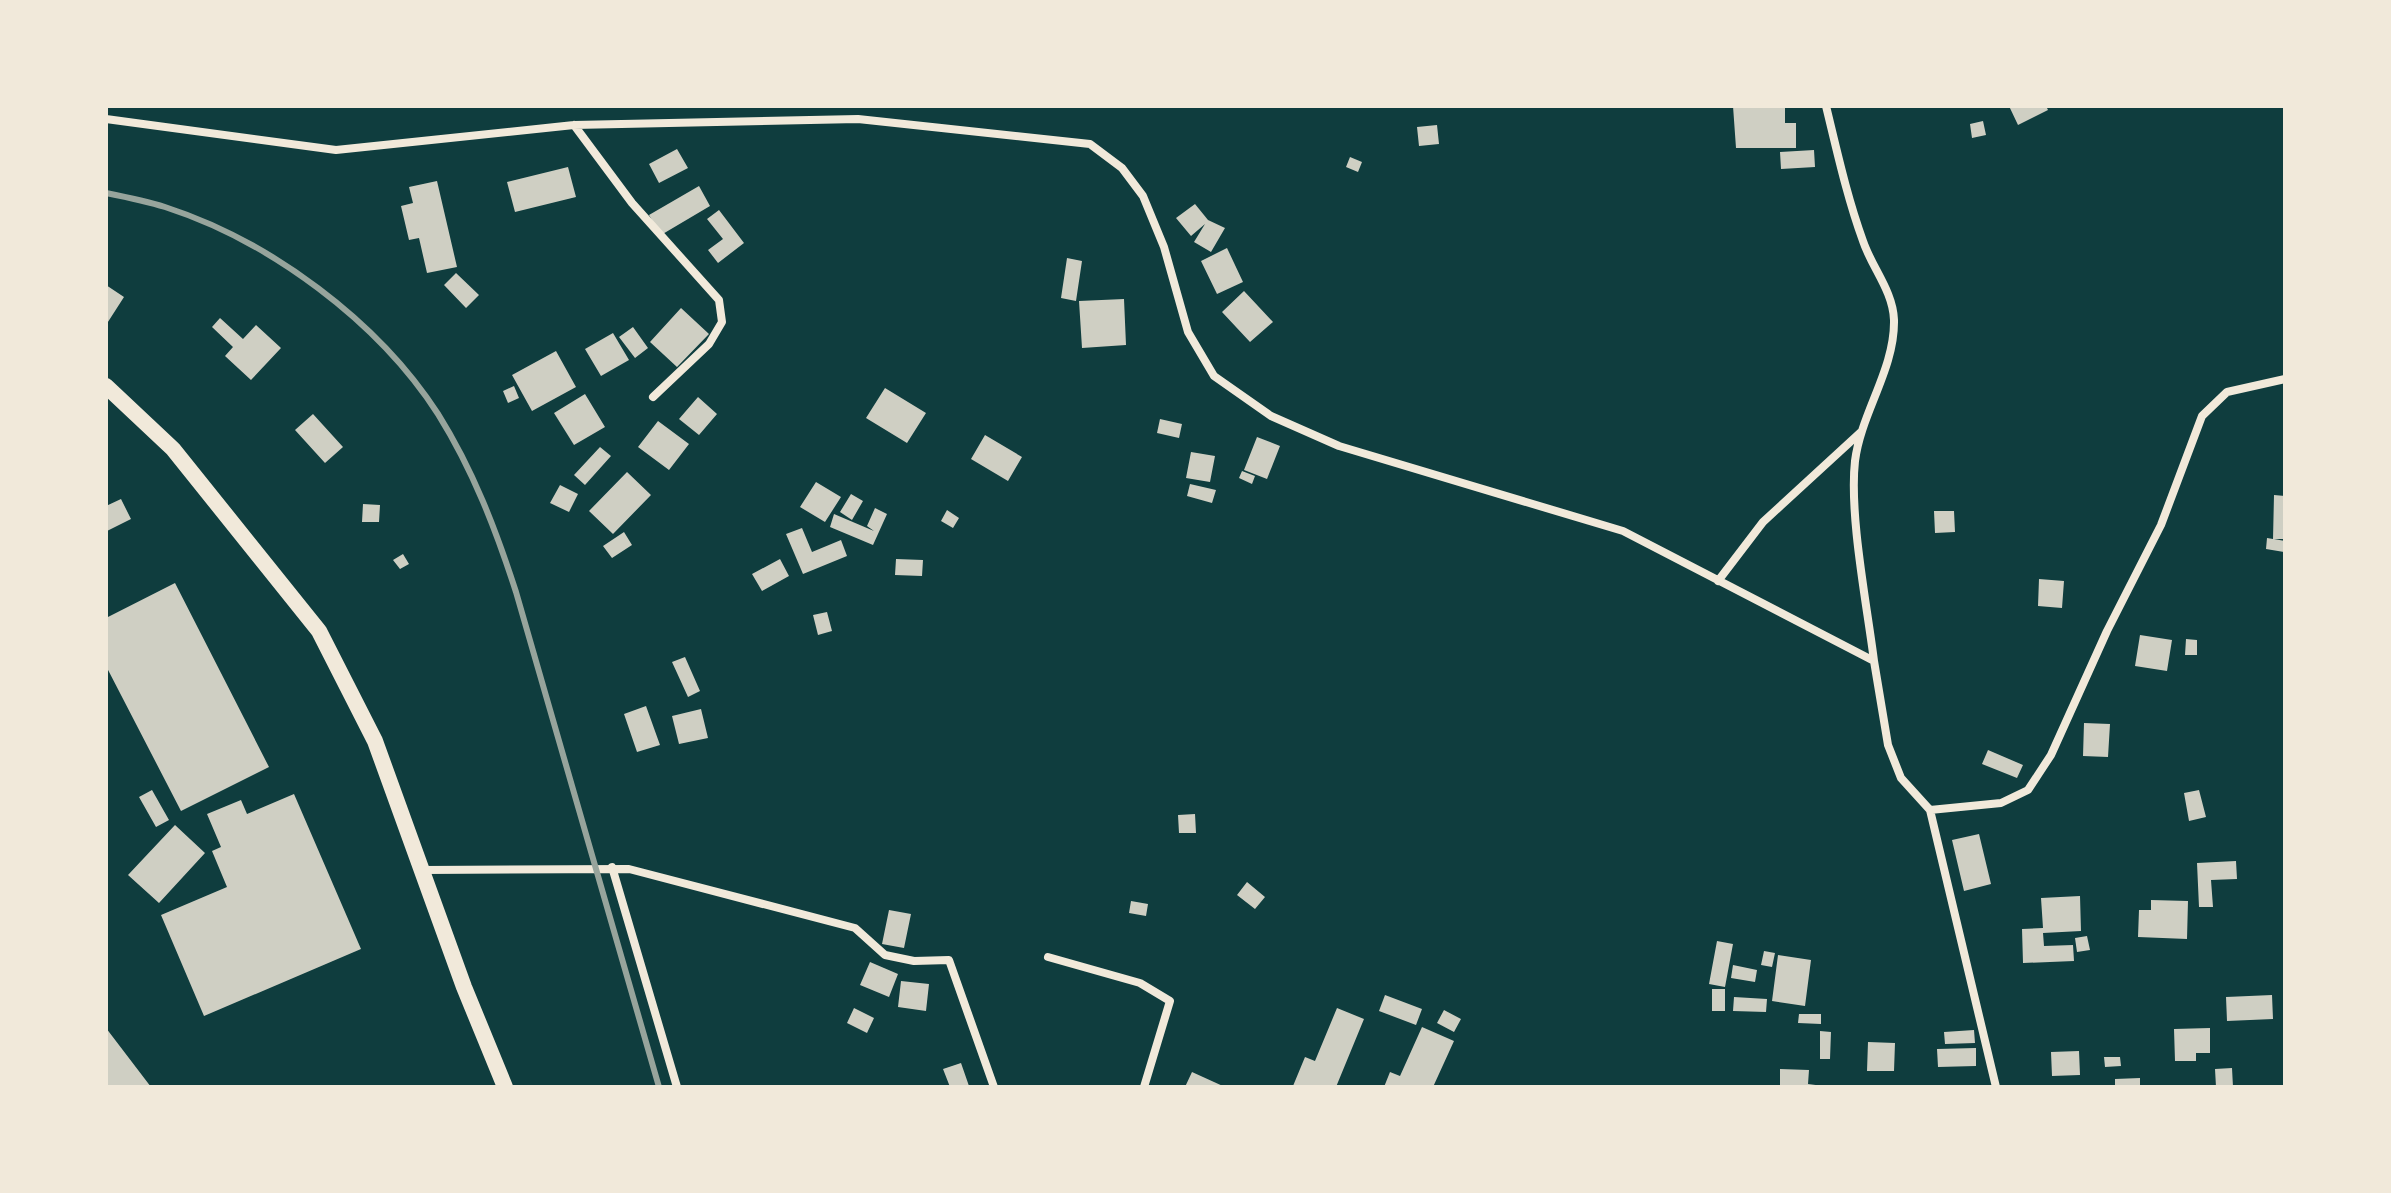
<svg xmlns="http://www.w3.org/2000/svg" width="2391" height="1193" viewBox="0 0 2391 1193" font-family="Helvetica,sans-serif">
<rect width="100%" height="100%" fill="#0f3d3e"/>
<path fill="#cfcfc3" d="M1733,106H1785V123H1796V148H1736Z
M2009,106H2046L2048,110L2018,125Z
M1983,121L1986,135L1972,138L1970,124Z
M1437,125L1439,144L1419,146L1417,127Z
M677,149L688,168L659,183L649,164Z
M1814,150L1815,167L1781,169L1780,152Z
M1350,157L1362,162L1358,172L1346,167Z
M568,167L576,197L515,212L507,182Z
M437,181L457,267L427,273L419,238L409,240L401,206L413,203L409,187Z
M699,186L710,206L661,235L649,215Z
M1195,204L1208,220L1225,228L1211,252L1194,242L1205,224L1191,236L1176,218Z
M719,210L744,243L718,263L708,250L723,239L707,219Z
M1227,248L1243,282L1217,294L1201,261Z
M1067,258L1082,261L1076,301L1061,298Z
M456,273L479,295L466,308L444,285Z
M106,285L124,297L106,325Z
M1244,291L1273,322L1250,342L1222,312Z
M1124,299L1126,345L1082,348L1079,301Z
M681,308L709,334L677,367L650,342Z
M220,318L243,339L256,325L281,348L251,380L225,356L233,347L212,327Z
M633,327L648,348L635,358L619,337Z
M613,333L629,360L601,376L585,349Z
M556,351L576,387L532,411L512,375Z
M514,386L519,398L508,403L503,391Z
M885,388L926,413L907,443L866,418Z
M585,394L605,427L574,445L554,413Z
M698,397L717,414L699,435L679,419Z
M313,414L343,447L325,463L295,430Z
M1160,419L1182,424L1179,438L1157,433Z
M658,421L689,444L669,470L638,447Z
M985,435L1022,457L1008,481L971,459Z
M1257,437L1280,446L1267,479L1244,470Z
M600,447L611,456L585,485L574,475Z
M1191,452L1215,456L1210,482L1186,478Z
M1242,471L1255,476L1252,484L1239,478Z
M627,472L651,495L613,534L589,511Z
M816,482L841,497L825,522L800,507Z
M1190,484L1216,490L1212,503L1187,496Z
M560,485L578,494L569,512L550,503Z
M851,494L863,501L852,520L840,512Z
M2274,495L2285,496V539H2274L2285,541L2284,552L2266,549L2267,538L2273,539Z
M121,499L131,519L107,531L106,506Z
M363,504L380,505L379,522H362Z
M875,508L887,514L873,545L830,527L834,514L874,531L867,526Z
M947,510L959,518L953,528L941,521Z
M1934,511H1954L1955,532L1935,533Z
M802,528L812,552L841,540L847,556L803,574L786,534Z
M624,532L632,545L612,558L603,546Z
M403,554L409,564L400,569L393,560Z
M780,559L789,576L762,591L752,574Z
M896,559L923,560L922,576L895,575Z
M2039,579L2064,581L2062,608L2038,606Z
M175,583L269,767L181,811L106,666V618Z
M827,612L832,631L818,635L813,615Z
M2140,635L2172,640L2167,671L2135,666Z
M2186,639L2197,640V655H2185Z
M685,657L700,691L688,697L672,662Z
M646,706L660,745L637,752L624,714Z
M701,709L708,738L679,744L672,716Z
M2084,723L2110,724L2108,757L2083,756Z
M1988,750L2023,765L2017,778L1982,764Z
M152,790L169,820L156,827L139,797Z
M2199,790L2206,817L2189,821L2184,793Z
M294,794L361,949L204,1016L161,915L227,887L212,851L221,847L207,814L241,800L247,814Z
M1195,814L1196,833H1179L1178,815Z
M175,825L205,853L159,903L128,875Z
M1979,834L1991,884L1964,891L1952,840Z
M2236,861L2237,879L2211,880L2213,907H2199L2197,863Z
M1247,882L1265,897L1255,909L1237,895Z
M2080,896L2081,931L2043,933L2044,946L2073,945L2074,961L2023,963L2022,929L2043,928L2041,898Z
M2151,900L2188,901L2187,939L2138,937L2139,910H2151Z
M1131,901L1148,904L1146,916L1129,913Z
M889,910L911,914L904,948L882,944Z
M2087,936L2090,950L2077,952L2075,938Z
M1717,941L1733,944L1725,987L1709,984Z
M1764,951L1775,953L1772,967L1761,965Z
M1778,955L1811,960L1805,1006L1772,1001Z
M870,962L898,974L889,997L860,985Z
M1733,965L1757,970L1755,982L1731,978Z
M901,981L929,984L926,1011L898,1007Z
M1712,989H1725V1011H1712Z
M1385,995L1422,1009L1416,1025L1379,1011Z
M2272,995L2273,1019L2227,1021L2226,997Z
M1734,997L1767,999L1766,1012L1733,1011Z
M854,1008L874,1018L867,1033L847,1023Z
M1337,1008L1364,1019L1336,1087L1293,1086L1305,1057L1315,1061Z
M1444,1010L1461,1019L1454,1032L1437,1023Z
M1799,1014H1821V1024L1798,1023Z
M1422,1027L1454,1041L1433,1087H1384L1390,1072L1400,1076Z
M106,1028L151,1087H106Z
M2210,1028V1053H2196V1061H2175L2174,1029Z
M1974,1030L1975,1043L1945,1044L1944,1032Z
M1820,1031L1831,1032L1830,1059H1820Z
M1868,1042L1895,1043L1894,1071H1867Z
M1976,1048V1066L1938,1067L1937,1049Z
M2079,1051L2080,1075L2052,1076L2051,1052Z
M2104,1057H2120L2121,1066L2105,1067Z
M961,1063L969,1086L950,1087L943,1069Z
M2232,1068L2233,1087H2216L2215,1069Z
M1780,1069L1809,1070L1808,1084L1831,1087H1780Z
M1192,1072L1225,1087H1185Z
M2140,1078V1087H2115V1079Z"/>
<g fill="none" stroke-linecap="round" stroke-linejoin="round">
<path stroke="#f1e9da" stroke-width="8" d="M1826,106C1837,151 1847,197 1863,241C1872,268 1893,291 1894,320C1895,369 1861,413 1855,461C1849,515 1867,605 1874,661
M106,119L336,150L574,125L858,119L1090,144L1122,168L1143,196L1164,247L1188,332L1214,376L1271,416L1339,446L1623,531L1874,661L1888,745L1901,778L1930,810L1996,1087
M574,125L632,203L719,300L722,322L709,344L653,397
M1718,581L1763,522L1861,432
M1930,810L2001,803L2028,790L2051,755L2107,631L2161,525L2202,416L2227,392L2285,379
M612,867L677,1087
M423,870L629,869L855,928L885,955L914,961L949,960L994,1087
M1048,957L1140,983L1170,1001L1144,1087"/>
<path stroke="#f1e9da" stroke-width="16" d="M106,386L173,449L319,631L375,741L464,987L505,1087"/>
<path stroke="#97a49c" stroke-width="6" d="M106,193C126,197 146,201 165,207C270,241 378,321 438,414C473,470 496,530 516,592L659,1087"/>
</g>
<rect width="2391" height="1193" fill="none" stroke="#f1e9da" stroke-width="216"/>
</svg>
